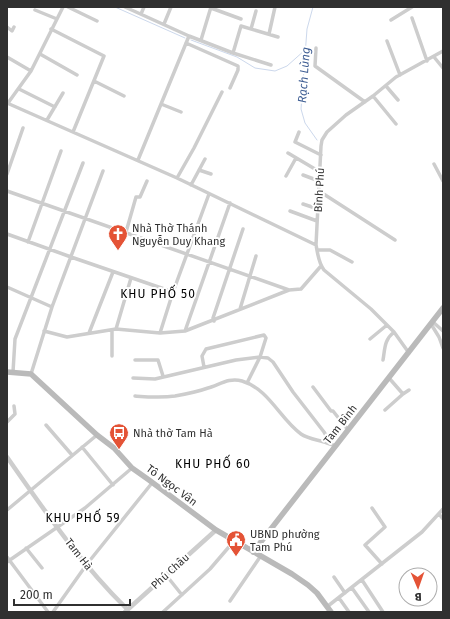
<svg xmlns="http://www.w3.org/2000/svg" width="450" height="619" viewBox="0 0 450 619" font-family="'Fira Sans',sans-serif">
<rect width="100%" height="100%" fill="#fff"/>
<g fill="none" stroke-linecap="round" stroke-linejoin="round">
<path stroke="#ccd8ec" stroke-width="1" d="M115,7L185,38
M313,7L307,29L301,109L305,123L317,140
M191,40L237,57L255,68L275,71L287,66L305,50"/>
<path stroke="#cdcdcd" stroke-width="3.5" d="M68,7L97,21
M125,7L189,36L233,53L271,65
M211,8L241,19
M35,10L57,19
M141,14L144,7
M412,18L427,61
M391,20L412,7
M164,24L171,7
M7,27L12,31L14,27
M51,29L104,56L73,132
M251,29L256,11
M269,34L275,7
M201,40L211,7
M387,41L400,75
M186,43L238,66V70L230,88
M316,48L315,66L365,102
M233,53L241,26L278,37
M40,54L77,75
M7,57L31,71
M434,57L443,68
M94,81L124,96
M386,86L398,100
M19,89L55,107
M373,96L396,124
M7,103L177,178L316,245
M8,103L31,71L63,7
M161,104L181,112
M47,120L63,93
M299,132L295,142L321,155
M288,153L320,172
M138,160L189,36
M434,164L443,181
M199,170L211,174
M7,174L23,128
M303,175L319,181
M286,176L296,158
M177,178L194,148L222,92
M191,185L205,159
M7,191L289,290L301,289L321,266
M319,191L395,240
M303,204L318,209
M290,211L317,221
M126,232L136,197H140L147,181
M7,234L71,257L173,292
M28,242L61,151
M317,250H330L352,262
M7,287L52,307
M240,309L256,256
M214,321L213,318L243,229
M433,322L443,331
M431,324L439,337L443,348
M116,329L131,278
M112,330V356
M44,331L67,337L116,329L160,333L185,331L289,290
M185,331L230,203
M89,333L113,272
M160,333L173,292L209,194
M370,339L387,325
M409,353L394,332L371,309L324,270C318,262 318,254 316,245L321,146L322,140L327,132L346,115L373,96L396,77L443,51
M135,360H158L163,376
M383,360C385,349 384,340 394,332
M204,367L202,356L206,349L264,335L266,338L260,357L247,383
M13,372L15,339L83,163
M31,374L52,307L103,171
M133,378L155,379L236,360L260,357L268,358L273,362L293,392L324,432L327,437V443L336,446
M313,387L331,411H333L348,430
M403,394L409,390
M135,396C149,397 161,398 175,396C186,394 197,392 208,388C219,385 229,377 242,381C269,389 280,419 301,434C308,439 319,440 327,443
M385,410L403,394L389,378
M7,422L15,414L14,406
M46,425L72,455
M82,447L113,485
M372,508L385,527L365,545L382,564
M7,510L97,435
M439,514L443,519
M26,548L42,568
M7,557L48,612
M7,562L85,508L132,468
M166,575L182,595
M334,577L345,593
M362,580L383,612
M352,588L369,612
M339,598L349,612
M230,601L260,557
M328,606L422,532L443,509
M53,612L87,564L152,483
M163,612L210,569L234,541"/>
<path stroke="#cdcdcd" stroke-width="4.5" d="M7,457C44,510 81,564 127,609
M125,612L216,530"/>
<path stroke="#bababa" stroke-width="5.5" d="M7,372L31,374L97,435L114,448L132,468L149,480L216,530L292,574L308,585L317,593L331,612
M253,552L443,308"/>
</g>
<defs>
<symbol id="church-pin" viewBox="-11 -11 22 30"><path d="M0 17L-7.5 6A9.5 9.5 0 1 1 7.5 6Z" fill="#e45336" stroke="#fff"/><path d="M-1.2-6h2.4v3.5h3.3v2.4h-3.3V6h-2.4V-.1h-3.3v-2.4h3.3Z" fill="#fff"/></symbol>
<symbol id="bus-pin" viewBox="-11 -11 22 30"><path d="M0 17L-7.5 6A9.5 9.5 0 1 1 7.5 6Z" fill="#e45336" stroke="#fff"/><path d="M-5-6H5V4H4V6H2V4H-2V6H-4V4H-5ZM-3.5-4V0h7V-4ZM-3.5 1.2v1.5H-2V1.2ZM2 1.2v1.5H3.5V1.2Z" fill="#fff"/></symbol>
<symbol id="civic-pin" viewBox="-11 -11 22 30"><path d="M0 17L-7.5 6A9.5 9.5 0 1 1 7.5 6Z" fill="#e45336" stroke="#fff"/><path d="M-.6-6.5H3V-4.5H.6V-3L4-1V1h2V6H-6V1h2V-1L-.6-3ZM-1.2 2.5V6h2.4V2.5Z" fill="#fff"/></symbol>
</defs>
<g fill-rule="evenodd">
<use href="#church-pin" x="107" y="223" width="22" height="30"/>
<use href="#bus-pin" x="108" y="422" width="22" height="30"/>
<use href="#civic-pin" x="225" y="529" width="22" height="30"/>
</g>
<g text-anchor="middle" stroke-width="4" stroke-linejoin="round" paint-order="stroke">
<g font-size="11" fill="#303030" stroke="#fff">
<text transform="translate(319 190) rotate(-87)" y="4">Bình Phú</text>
<text transform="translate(340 424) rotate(-52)" y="4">Tam Bình</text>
<text transform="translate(172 485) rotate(37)" y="4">Tô Ngọc Vân</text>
<text transform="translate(79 554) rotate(52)" y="4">Tam Hà</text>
<text transform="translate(170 571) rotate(-42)" y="4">Phú Châu</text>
</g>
<g font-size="11" fill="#303030" stroke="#fff" text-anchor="start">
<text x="132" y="232">Nhà Thờ Thánh<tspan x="132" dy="13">Nguyễn Duy Khang</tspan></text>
<text x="133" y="437">Nhà thờ Tam Hà</text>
<text x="250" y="538">UBND phường<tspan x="250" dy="13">Tam Phú</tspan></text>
</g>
<g font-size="12" font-style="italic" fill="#3e5d93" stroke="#fff">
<text transform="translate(304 75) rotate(-86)" y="4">Rạch Lùng</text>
</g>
<g font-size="12" letter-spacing="1" fill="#000" stroke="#fff">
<text x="158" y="298">KHU PHỐ 50</text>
<text x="213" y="468">KHU PHỐ 60</text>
<text x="83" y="522">KHU PHỐ 59</text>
</g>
</g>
<rect width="450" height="619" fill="none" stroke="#303030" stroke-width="16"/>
<g transform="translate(418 587) rotate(178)"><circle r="19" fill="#ffffff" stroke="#acacac"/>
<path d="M0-3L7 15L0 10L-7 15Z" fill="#e45336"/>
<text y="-6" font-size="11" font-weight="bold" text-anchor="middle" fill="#303030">B</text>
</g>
<path d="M14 599v6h116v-6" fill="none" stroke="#303030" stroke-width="2"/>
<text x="20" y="599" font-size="12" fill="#303030" stroke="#ffffff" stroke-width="3" paint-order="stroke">200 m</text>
</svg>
